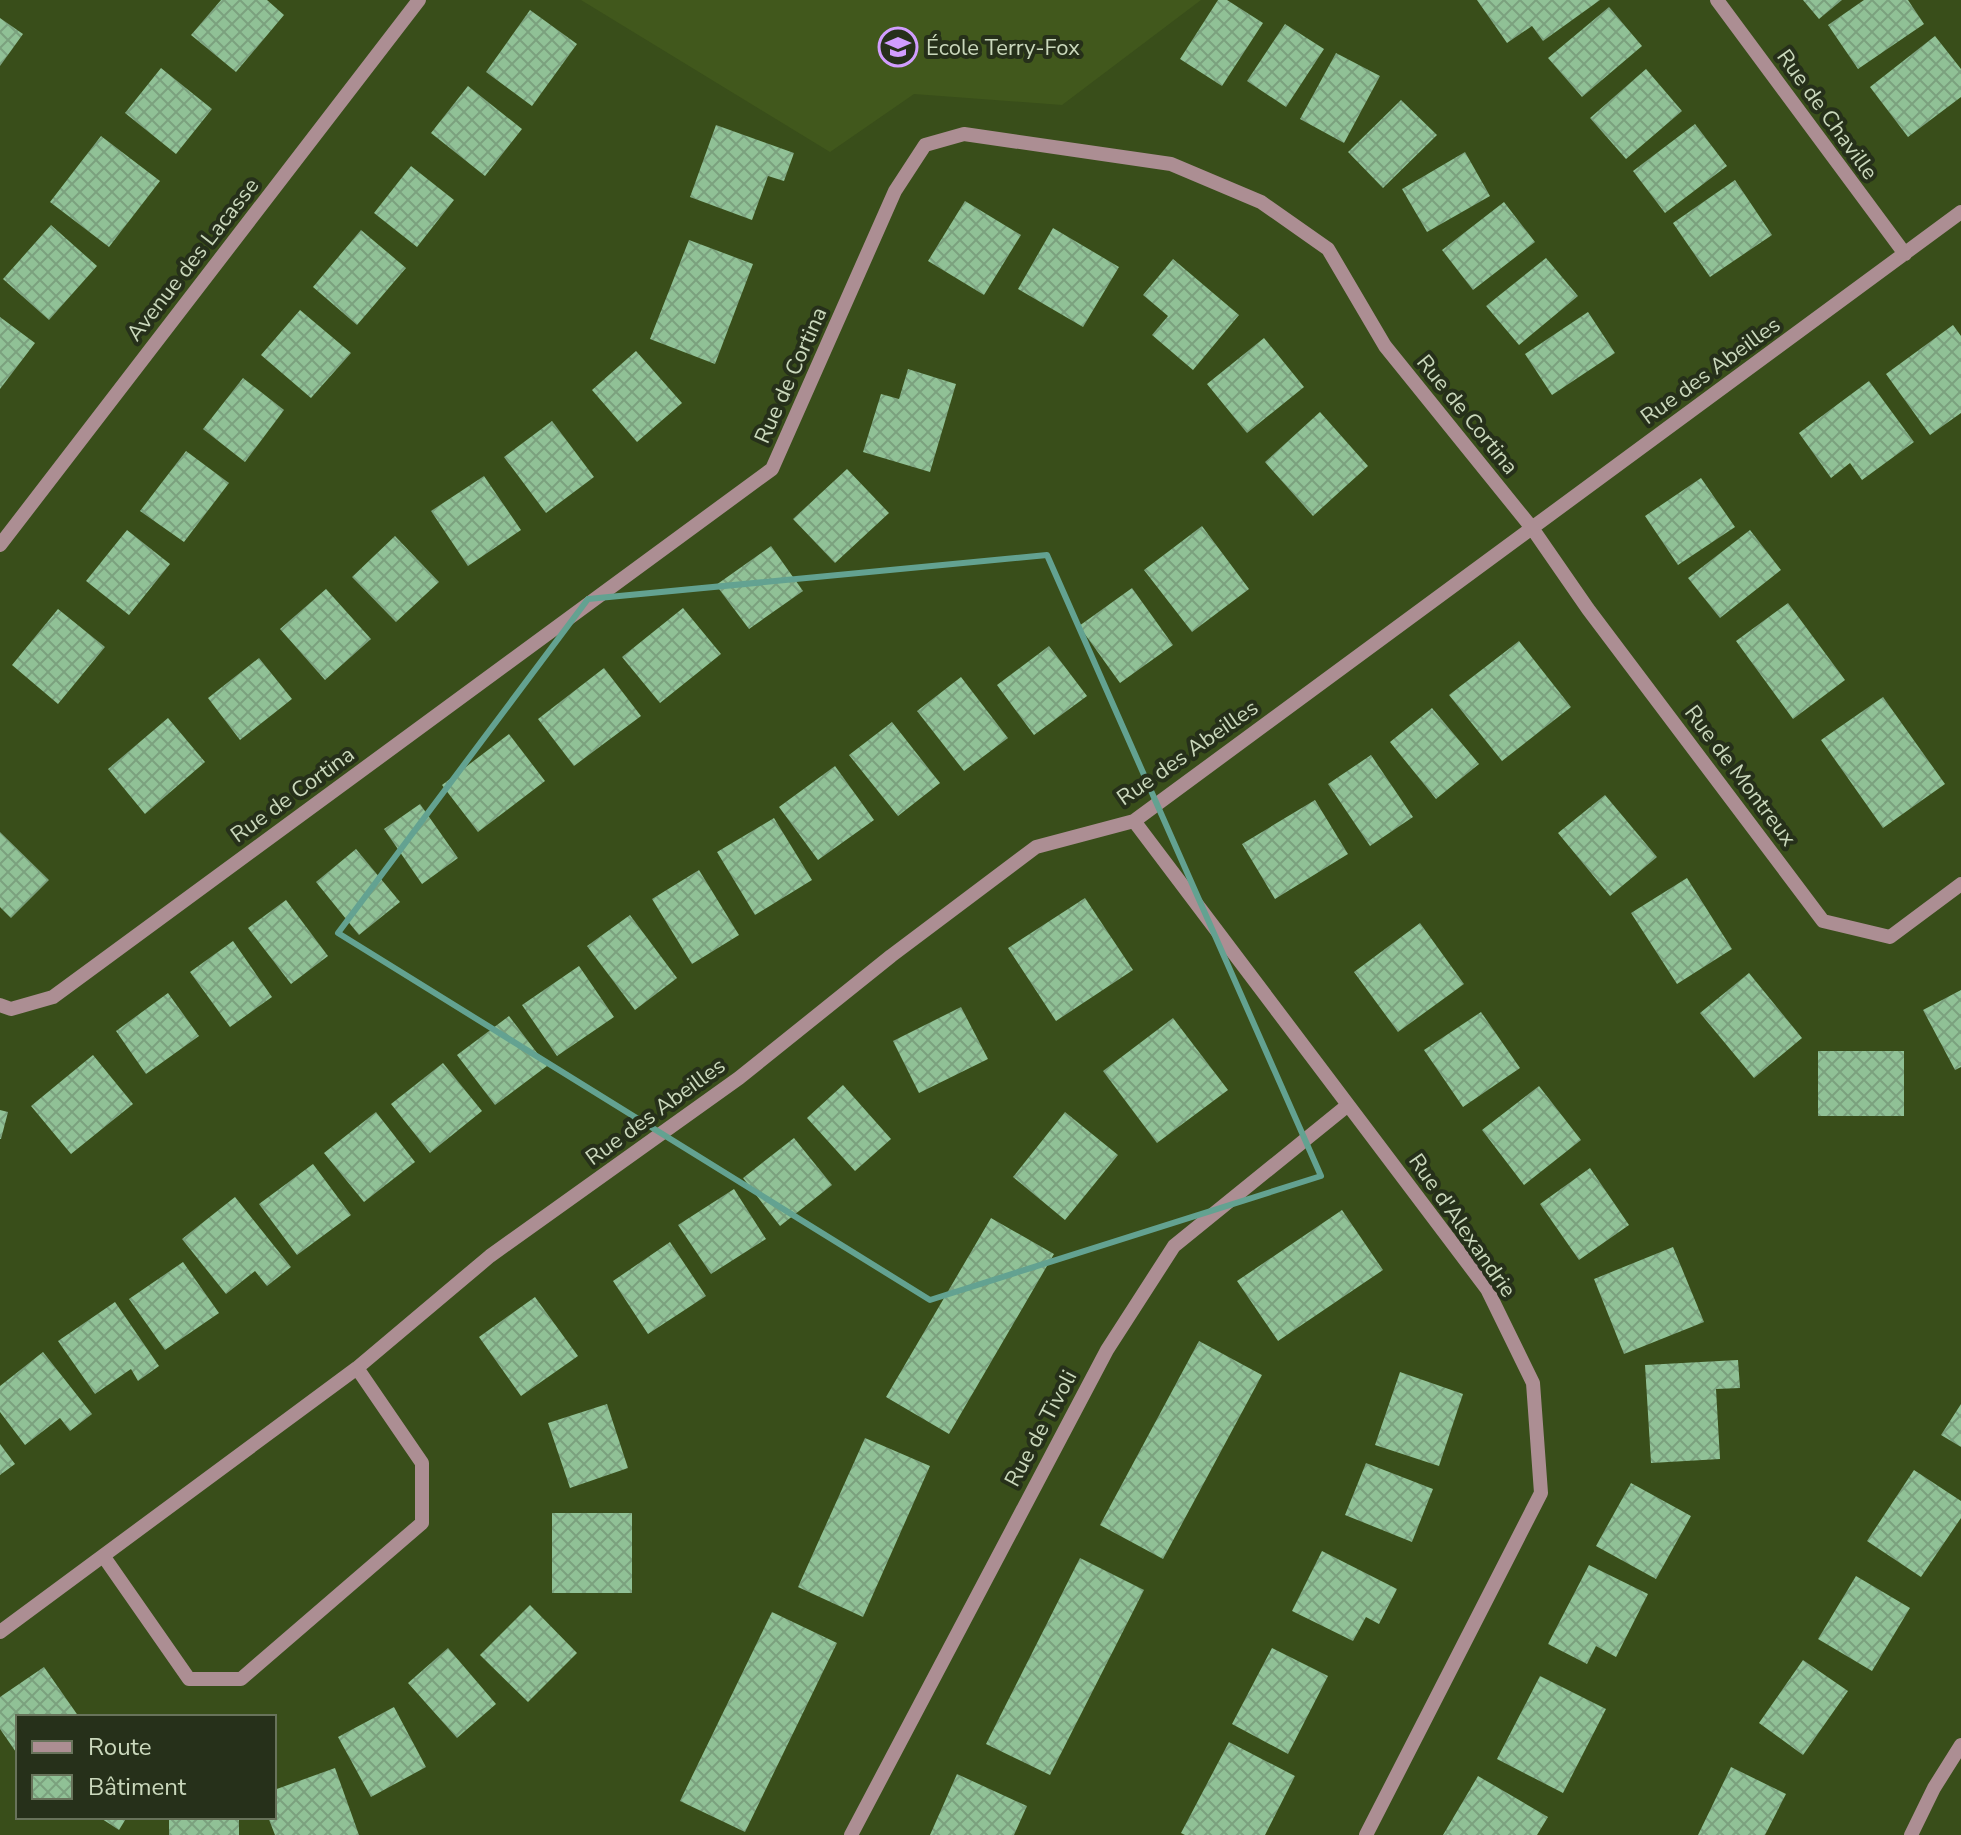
<svg xmlns="http://www.w3.org/2000/svg" width="1961" height="1835" viewBox="0 0 1961 1835" font-family="'Nunito Sans',sans-serif">
<defs>
<pattern id="building-cross-hatch" width="8" height="8" patternUnits="userSpaceOnUse" patternTransform="scale(2)"><rect width="8" height="8" fill="#90c196"/><path d="M0 0l8 8M0 8l8-8" fill="none" stroke="#7ba17e"/></pattern>
</defs>
<rect width="100%" height="100%" fill="#394e1a"/>
<path fill="#41581c" d="M581,0H1201L1062,105L914,94L830,152Z"/>
<path fill="url(#building-cross-hatch)" d="M221,0H267L284,15L236,72L191,35Z
M1218,0H1227L1263,23L1222,86L1180,59Z
M1477,0H1600L1543,41L1532,26L1507,43Z
M1803,0H1842L1819,19Z
M1864,0H1908L1924,24L1858,69L1828,25Z
M1609,7L1642,46L1582,97L1548,58Z
M530,10L577,44L532,106L486,72Z
M0,18L23,34L0,66Z
M1285,24L1324,49L1286,107L1247,81Z
M1935,36L1961,69V97L1908,137L1870,87Z
M1336,53L1380,76L1344,143L1300,119Z
M161,68L212,109L176,154L125,113Z
M1646,69L1682,111L1626,159L1590,118Z
M468,86L522,129L485,176L431,133Z
M1401,100L1437,135L1383,188L1348,152Z
M1695,124L1727,166L1665,213L1633,171Z
M716,125L794,153L784,181L768,176L752,220L690,197Z
M101,136L160,181L109,247L50,202Z
M1465,152L1490,196L1427,232L1402,189Z
M411,166L454,200L417,247L374,213Z
M1735,180L1772,235L1710,277L1673,223Z
M965,201L1021,235L984,295L928,261Z
M1504,202L1535,242L1473,290L1442,250Z
M51,225L97,266L49,320L3,279Z
M1053,228L1119,267L1083,327L1018,289Z
M361,230L406,268L357,325L313,287Z
M689,240L753,264L715,364L650,339Z
M1546,258L1578,296L1519,345L1486,306Z
M1173,259L1239,315L1193,370L1152,335L1168,316L1143,295Z
M300,310L351,353L311,398L261,355Z
M1588,312L1615,353L1552,395L1525,354Z
M0,317L35,343L0,389Z
M1953,325L1961,336V413L1930,435L1886,374Z
M1264,338L1304,387L1247,433L1207,384Z
M636,351L682,403L637,442L592,390Z
M908,369L956,384L930,472L863,452L881,394L899,399Z
M243,378L284,410L245,462L203,429Z
M1869,381L1914,442L1862,480L1850,463L1831,478L1799,433Z
M1320,412L1368,466L1313,516L1265,462Z
M552,421L594,477L546,513L504,457Z
M186,451L229,483L184,542L140,511Z
M847,469L889,513L835,563L793,519Z
M484,476L521,530L468,566L431,511Z
M1701,478L1735,527L1678,565L1645,516Z
M1202,526L1249,589L1192,632L1144,570Z
M127,530L170,564L129,615L86,581Z
M1750,530L1781,570L1720,618L1688,578Z
M395,536L439,582L396,622L352,577Z
M771,546L803,591L749,629L716,585Z
M1132,588L1173,645L1120,683L1079,626Z
M326,589L371,639L325,680L280,629Z
M1788,603L1845,680L1793,719L1736,641Z
M683,608L721,654L660,703L622,657Z
M58,609L105,647L58,704L12,665Z
M1519,641L1571,707L1502,761L1449,695Z
M1049,646L1087,696L1034,735L997,685Z
M259,658L292,699L240,740L208,698Z
M604,668L641,716L574,766L538,719Z
M961,677L1008,738L964,771L917,711Z
M1883,697L1945,784L1883,828L1821,740Z
M1432,708L1479,764L1436,799L1390,742Z
M168,718L205,762L145,814L108,769Z
M892,722L940,783L898,816L849,755Z
M509,734L545,781L478,832L442,785Z
M1371,755L1413,817L1370,846L1328,784Z
M835,766L874,820L818,860L779,807Z
M1605,795L1657,857L1610,896L1558,833Z
M1315,800L1348,854L1275,899L1242,844Z
M420,804L458,858L422,884L384,829Z
M774,818L812,880L755,915L717,852Z
M0,832L49,880L11,918L0,907Z
M356,849L400,902L359,935L316,882Z
M699,870L739,935L692,964L652,899Z
M1687,878L1732,949L1677,984L1631,913Z
M1085,898L1133,970L1056,1021L1008,948Z
M286,900L328,956L291,984L248,928Z
M630,915L677,978L635,1010L587,946Z
M1420,923L1464,984L1398,1032L1354,972Z
M233,941L272,997L230,1027L190,972Z
M579,966L614,1017L557,1056L522,1005Z
M1749,973L1802,1038L1754,1078L1700,1013Z
M1961,990V1067L1955,1070L1923,1010Z
M168,993L199,1036L146,1074L116,1031Z
M961,1007L988,1059L919,1093L893,1041Z
M1481,1012L1520,1068L1463,1107L1424,1050Z
M509,1016L547,1066L495,1105L457,1055Z
M1173,1018L1228,1090L1157,1143L1103,1071Z
M1818,1051H1904V1116H1818Z
M93,1055L133,1104L71,1154L31,1106Z
M443,1063L482,1111L430,1153L391,1104Z
M843,1085L891,1139L855,1171L807,1118Z
M1539,1086L1581,1140L1524,1185L1482,1130Z
M0,1110L8,1112L1,1139H0Z
M376,1112L415,1162L364,1202L324,1153Z
M1065,1112L1118,1155L1065,1220L1013,1177Z
M794,1138L832,1185L780,1226L743,1178Z
M313,1164L351,1215L297,1255L259,1204Z
M1590,1168L1629,1225L1579,1260L1540,1204Z
M734,1189L766,1239L711,1274L678,1225Z
M235,1197L291,1267L267,1286L255,1271L226,1294L182,1239Z
M1342,1210L1383,1270L1278,1341L1237,1281Z
M991,1218L1054,1254L949,1434L886,1397Z
M670,1242L706,1296L648,1334L613,1281Z
M1673,1247L1704,1322L1624,1354L1594,1279Z
M183,1262L219,1313L165,1350L129,1299Z
M535,1297L578,1356L521,1396L479,1337Z
M115,1302L159,1366L138,1381L131,1369L95,1394L58,1341Z
M1199,1341L1262,1375L1163,1559L1100,1525Z
M43,1352L92,1414L70,1431L60,1418L25,1445L0,1412V1386Z
M1738,1360L1740,1388L1716,1389L1720,1459L1651,1463L1645,1365Z
M1400,1372L1463,1394L1439,1466L1375,1445Z
M607,1404L628,1468L570,1488L548,1423Z
M1961,1404V1447L1941,1435Z
M865,1438L930,1466L863,1617L798,1587Z
M0,1444L15,1464L0,1475Z
M1366,1463L1433,1489L1412,1542L1345,1515Z
M1914,1470L1961,1501V1518L1921,1577L1867,1541Z
M1631,1483L1691,1516L1656,1579L1596,1546Z
M552,1513H632V1593H552Z
M1322,1551L1397,1589L1379,1624L1366,1617L1353,1641L1292,1611Z
M1080,1558L1144,1590L1050,1775L986,1744Z
M1589,1565L1648,1594L1616,1657L1596,1646L1587,1664L1548,1644Z
M1856,1576L1910,1608L1872,1671L1818,1639Z
M530,1605L577,1653L528,1702L480,1655Z
M772,1612L837,1643L745,1832L680,1801Z
M448,1648L496,1704L457,1738L408,1683Z
M1272,1648L1328,1676L1288,1754L1232,1724Z
M1803,1660L1848,1691L1803,1755L1759,1723Z
M44,1667L79,1717H18V1755L0,1729V1697Z
M1540,1676L1606,1709L1563,1793L1497,1759Z
M394,1707L426,1767L371,1797L338,1737Z
M1229,1742L1295,1776L1265,1835H1185L1181,1833Z
M1731,1767L1786,1794L1765,1835H1698Z
M335,1768L359,1835H275L268,1817H274V1790Z
M957,1774L1027,1806L1014,1835H930Z
M1478,1776L1548,1817L1537,1835H1443Z
M99,1817H127L119,1830Z
M169,1817H239V1835H169Z"/>
<g fill="none" stroke-linecap="round" stroke-linejoin="round">
<path stroke="#ac8e93" stroke-width="14" d="M1717,0L1905,254
M0,545L419,0
M1134,821L1487,1289L1533,1383L1541,1493L1366,1835
M0,1005L11,1009L53,997L772,469L895,191L925,145L964,134L1171,164L1261,202L1328,249L1385,346L1532,528L1588,609L1823,921L1890,937L1961,884
M104,1557L189,1679H241L422,1523V1463L357,1368
M0,1632L357,1368L490,1256L739,1078L891,956L1036,847L1134,821L1961,212
M851,1835L1107,1350L1174,1246L1348,1105
M1911,1835L1934,1788L1961,1745"/>
</g>
<path fill="none" stroke="#63a291" stroke-width="6" stroke-linejoin="round" d="M1047,555L1321,1176L930,1300L338,933L588,599Z"/>
<defs>
<symbol id="school-ring" viewBox="-11 -11 22 22"><circle r="9.5" fill="#26301a" stroke="#d19dfe" stroke-width="1.5"/><path d="M0-5L7-2L0 1L-7-2ZM-4 1L0 2.5L4 1V4Q0 6-4 4Z" fill="#d19dfe"/></symbol>
</defs>
<g fill-rule="evenodd">
<use href="#school-ring" x="876" y="25" width="44" height="44"/>
</g>
<g text-anchor="middle" stroke-width="8" stroke-linejoin="round" paint-order="stroke">
<g font-size="22" fill="#cad8bc" stroke="#26301a" text-anchor="start">
<text x="926" y="55">École Terry-Fox</text>
</g>
<g font-size="22" fill="#cad8bc" stroke="#26301a">
<text transform="translate(1828 114) rotate(54)" y="8">Rue de Chaville</text>
<text transform="translate(192 259) rotate(-52)" y="8">Avenue des Lacasse</text>
<text transform="translate(1710 370) rotate(-36)" y="8">Rue des Abeilles</text>
<text transform="translate(790 375) rotate(-66)" y="8">Rue de Cortina</text>
<text transform="translate(1468 414) rotate(51)" y="8">Rue de Cortina</text>
<text transform="translate(1187 752) rotate(-35)" y="8">Rue des Abeilles</text>
<text transform="translate(1741 775) rotate(53)" y="8">Rue de Montreux</text>
<text transform="translate(292 794) rotate(-36)" y="8">Rue de Cortina</text>
<text transform="translate(655 1111) rotate(-36)" y="8">Rue des Abeilles</text>
<text transform="translate(1463 1225) rotate(55)" y="8">Rue d'Alexandrie</text>
<text transform="translate(1040 1428) rotate(-62)" y="8">Rue de Tivoli</text>
</g>
</g>
<rect x="16" y="1715" width="260" height="104" fill="#26301a" stroke="#68735b" stroke-width="2"/>
<rect x="32" y="1741" width="40" height="12" fill="#ac8e93" stroke="#68735b" stroke-width="2"/>
<text x="88" y="1755" font-size="24" fill="#cad8bc">Route</text>
<rect x="32" y="1775" width="40" height="24" fill="url(#building-cross-hatch)" stroke="#68735b" stroke-width="2"/>
<text x="88" y="1795" font-size="24" fill="#cad8bc">Bâtiment</text>
</svg>
